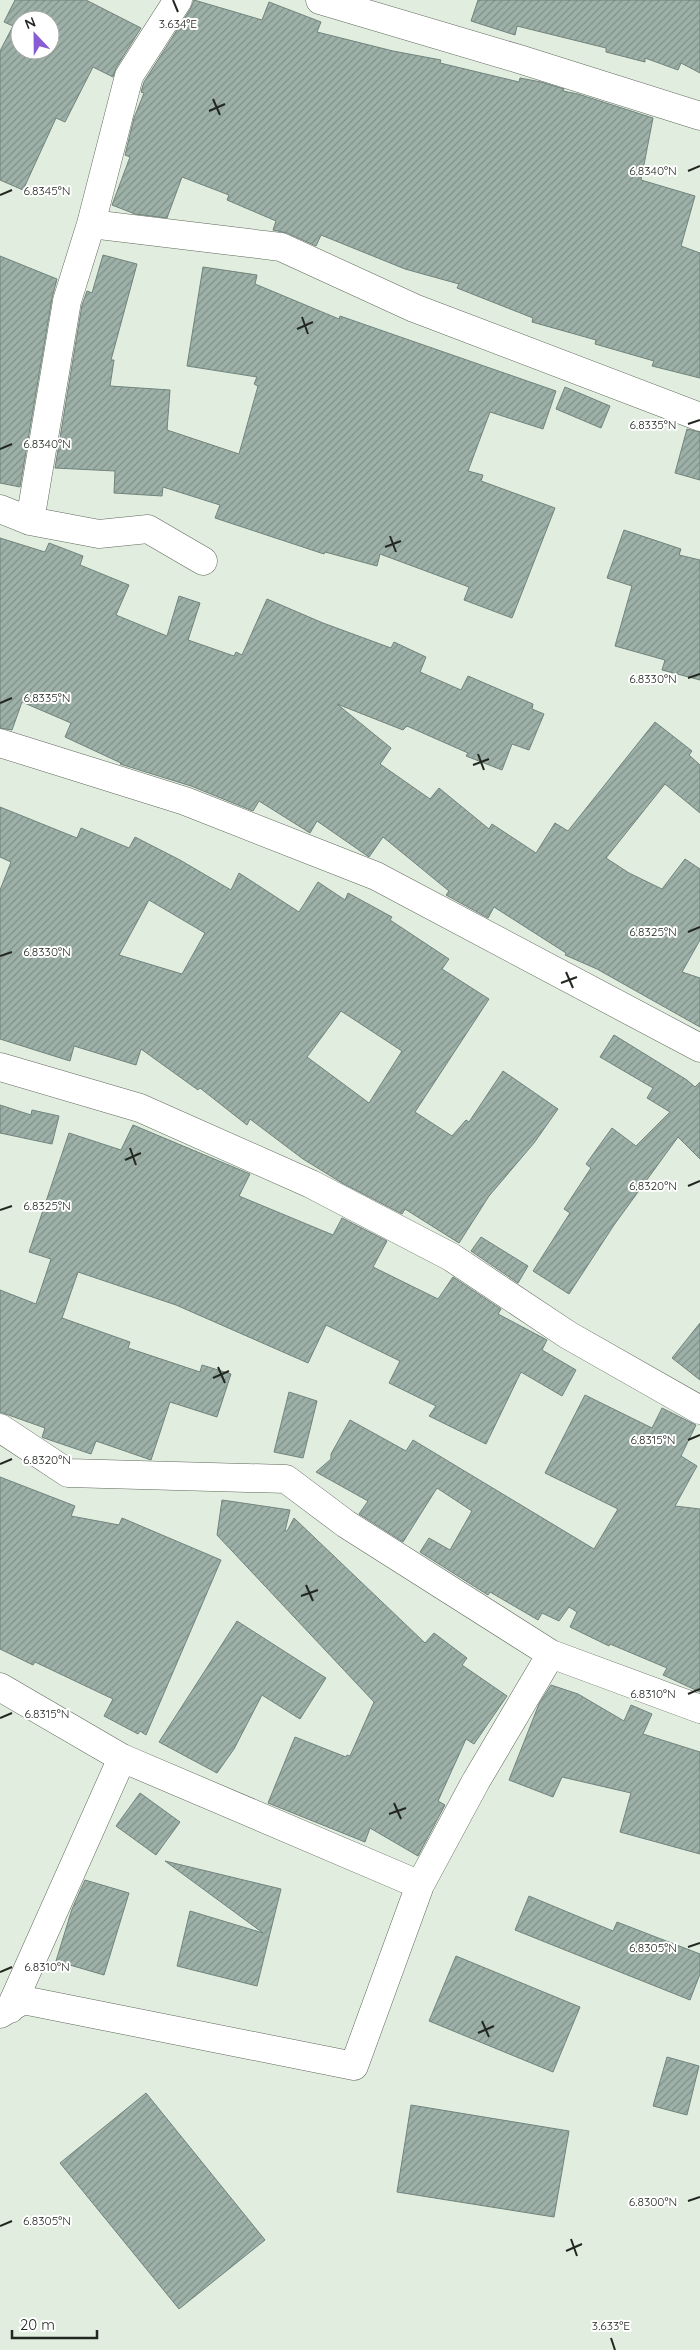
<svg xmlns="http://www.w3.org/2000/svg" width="700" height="2350" viewBox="0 0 700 2350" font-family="Quicksand,sans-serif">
<defs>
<pattern id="building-hatch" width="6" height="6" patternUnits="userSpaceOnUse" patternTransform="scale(1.25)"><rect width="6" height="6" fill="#9db1a9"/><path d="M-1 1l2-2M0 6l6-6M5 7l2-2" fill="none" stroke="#809089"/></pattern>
</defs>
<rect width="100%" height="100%" fill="#e1edde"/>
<path fill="url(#building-hatch)" stroke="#71847d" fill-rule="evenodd" d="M15,0H86L141,28L116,68L113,77L93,67L65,122L56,118L23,190L0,180V51L13,26L4,22ZM20,20H50V50H20Z
M194,0L262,20L269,2L321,22L317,32L393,51L441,60L440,63L519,82L520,78L541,82L564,89L563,91L578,94L653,118L641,180L695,196L681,246L700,253V378L652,366L654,361L595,344L596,340L532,322L533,318L457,288L459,284L405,269L321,235L316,246L287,233L273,230L276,221L227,200L229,195L182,177L167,218L135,214L112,205L130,157L125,155L134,118L144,93L141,92L144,82L191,8Z
M478,0H700V73L681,63L678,70L645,58V62L606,52V48L517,26L515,35L471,21Z
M103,255L137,264L111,360H114L110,386L170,390L167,430L239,454L258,386L254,384L257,377L187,366L203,267L257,275L255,284L339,319L340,316L556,391L543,429L490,412L468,471L483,475L481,481L555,508L512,618L464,600L469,587L380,554L377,566L325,552L324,554L215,518L220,505L163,487L162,496L114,493L115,471L55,468L82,305L87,291L92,293Z
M0,256L57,279L52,298L20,487L0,483Z
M565,387L610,406L601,428L556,409Z
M687,429L700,432V480L675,473Z
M624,530L681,549L679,555L700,560V680L662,670L665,660L615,646L632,586L607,578Z
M0,538L45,552L49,543L83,556L80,565L129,585L116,615L167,636L179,596L200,603L188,640L234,656L236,652L242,655L267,599L323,623L391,648L394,642L426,657L420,672L461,690L468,676L533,704L532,709L544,714L529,750L512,744L502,770L466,756L468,753L407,726L403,730L337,704L391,748L380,764L430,799L439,788L489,829L492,824L536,853L555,823L568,831L655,722L692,751L689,755L700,765V813L665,784L606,858L629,873L662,889L685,859L700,869V940L682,972L700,978V1027L597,969L565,955L566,953L494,907L488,918L446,895L449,891L383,837L369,857L317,821L310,833L259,801L253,811L191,786L120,764L121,763L65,737L71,723L22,702L12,730L0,728Z
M0,807L77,838L81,828L129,848L135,837L180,860L231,890L239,873L299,912L318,882L345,900L348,893L392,917L390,920L449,959L442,969L489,999L415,1112L452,1136L466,1120L469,1122L503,1071L558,1109L534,1143L489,1196L459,1243L405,1209L402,1214L342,1183L303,1159L250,1119L247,1125L200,1088L198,1090L141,1049L136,1065L74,1046L70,1061L0,1039V890L11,862L0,857ZM149,900L205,933L182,974L119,955ZM341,1011L402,1051L369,1103L307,1057Z
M614,1035L687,1080L695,1087L700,1082V1159L678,1137L614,1225L569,1294L533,1271L570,1213L564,1209L591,1168L586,1164L612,1128L636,1146L670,1112L647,1098L653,1088L600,1057Z
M0,1105L31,1115L32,1110L59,1116L52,1144L0,1133Z
M133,1125L250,1174L239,1196L333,1235L342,1218L387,1241L373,1267L438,1299L453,1277L501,1309L498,1314L547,1340L542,1350L576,1370L562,1396L521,1372L486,1444L429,1416L436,1406L389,1383L400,1361L326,1325L308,1363L176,1305L78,1272L62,1318L130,1342L128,1348L200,1372L202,1365L231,1374L217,1417L170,1402L151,1460L96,1441L91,1454L44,1438L42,1437L45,1428L0,1412V1290L36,1304L51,1259L29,1252L69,1133L121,1150Z
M481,1237L528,1266L518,1283L471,1251Z
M700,1323V1380L672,1358Z
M289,1392L317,1401L303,1458L274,1452Z
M585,1395L652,1428L662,1408L696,1425L681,1456L697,1466L675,1506L700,1509V1692L663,1675L667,1668L610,1644L609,1646L570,1627L577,1612L569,1607L559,1621L542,1613L538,1620L490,1592L488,1595L420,1552L429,1538L450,1550L472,1511L437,1488L403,1542L359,1514L368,1501L316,1472L331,1459V1454L350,1420L406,1451L413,1440L594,1549L618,1509L545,1473Z
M0,1477L75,1506L71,1516L119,1525L122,1518L221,1560L146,1735L140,1731L138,1734L104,1716L113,1699L35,1662L33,1665L0,1649Z
M222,1500L290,1510L285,1531H287L294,1518L425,1643L434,1633L467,1658L462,1665L507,1696L474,1744L466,1739L438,1801L445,1805L418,1856L370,1828L365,1842L268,1803L295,1737L346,1757L347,1755L350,1756L374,1702L217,1535Z
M237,1621L326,1678L300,1719L262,1695L234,1749L217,1773L159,1742Z
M551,1685L578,1694L624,1721L631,1705L652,1714L643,1734L700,1752V1854L620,1832L631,1793L562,1777L553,1797L509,1780L539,1704Z
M140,1793L180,1822L156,1855L116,1826Z
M165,1861L281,1889L257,1986L177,1966L190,1911L263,1933Z
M85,1880L129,1893L104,1975L56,1961L72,1909Z
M529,1896L613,1931L617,1922L700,1954V1974L690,2000L515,1930Z
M456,1956L580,2007L553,2072L429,2021Z
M667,2057L699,2066L687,2115L653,2106Z
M146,2093L265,2240L179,2309L60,2163Z
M411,2105L569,2131L554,2217L397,2192Z"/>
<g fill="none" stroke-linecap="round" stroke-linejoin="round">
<defs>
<path id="minor" d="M320,0L519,59L700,116
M91,224L281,247L414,308L700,417
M0,509L30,521L99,534L148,529L203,561
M30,521L67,301L91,224L129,76L178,0
M0,743L185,801L376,876L700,1048
M0,1067L140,1108L311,1184L451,1257L568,1335L700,1410
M0,1428L68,1473L286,1479L346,1524L551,1654L700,1709
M0,1687L122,1758L10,2009
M122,1758L420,1885
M0,2014L23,2000L354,2066L420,1885L476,1781L551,1654"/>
</defs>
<use href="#minor" stroke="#5f695c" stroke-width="29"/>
<use href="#minor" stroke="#fff" stroke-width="28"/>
</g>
<path fill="none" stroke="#222721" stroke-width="2" d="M173,0L178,12M213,99L220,115M209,111L225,104M688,171L700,166M0,195L12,190M302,317L308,334M297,329L313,322M688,424L700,420M0,449L12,444M390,536L396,552M385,547L401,541M688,678L700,674M0,703L12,698M478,754L484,770M473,765L489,759M688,932L700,927M0,956L12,952M566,972L573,988M561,983L577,977M130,1148L136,1165M125,1160L141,1153M688,1186L700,1181M0,1210L12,1206M218,1367L225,1383M213,1378L229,1371M688,1440L700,1435M0,1464L12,1459M306,1585L313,1601M301,1596L318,1590M688,1694L700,1689M0,1718L12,1713M394,1803L401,1819M389,1814L406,1808M688,1947L700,1943M0,1972L12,1967M482,2021L489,2037M478,2033L494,2026M688,2201L700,2197M0,2226L12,2221M571,2239L577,2256M566,2251L582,2244M611,2338L615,2350"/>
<g font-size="12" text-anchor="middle" fill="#222721" stroke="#fff" stroke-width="4" stroke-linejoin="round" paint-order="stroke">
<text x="178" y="28">3.634°E</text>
<text x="653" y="175">6.8340°N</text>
<text x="47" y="195">6.8345°N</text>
<text x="653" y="429">6.8335°N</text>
<text x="47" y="448">6.8340°N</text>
<text x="653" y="683">6.8330°N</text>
<text x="47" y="702">6.8335°N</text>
<text x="653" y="936">6.8325°N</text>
<text x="47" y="956">6.8330°N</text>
<text x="653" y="1190">6.8320°N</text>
<text x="47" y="1210">6.8325°N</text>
<text x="653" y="1444">6.8315°N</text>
<text x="47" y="1464">6.8320°N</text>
<text x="653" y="1698">6.8310°N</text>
<text x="47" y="1718">6.8315°N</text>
<text x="653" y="1952">6.8305°N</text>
<text x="47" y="1971">6.8310°N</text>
<text x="653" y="2206">6.8300°N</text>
<text x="47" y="2225">6.8305°N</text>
<text x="611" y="2330">3.633°E</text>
</g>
<g transform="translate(35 35) rotate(338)"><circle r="24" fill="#ffffff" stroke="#a7a9a6"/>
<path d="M0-4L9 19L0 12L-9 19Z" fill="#895bd4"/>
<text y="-8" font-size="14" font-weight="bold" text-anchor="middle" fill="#222721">N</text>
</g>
<path d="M12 2330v8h85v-8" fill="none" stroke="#222721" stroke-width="2.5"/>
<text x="20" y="2330" font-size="15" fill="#222721" stroke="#ffffff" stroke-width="4" paint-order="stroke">20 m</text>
</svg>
